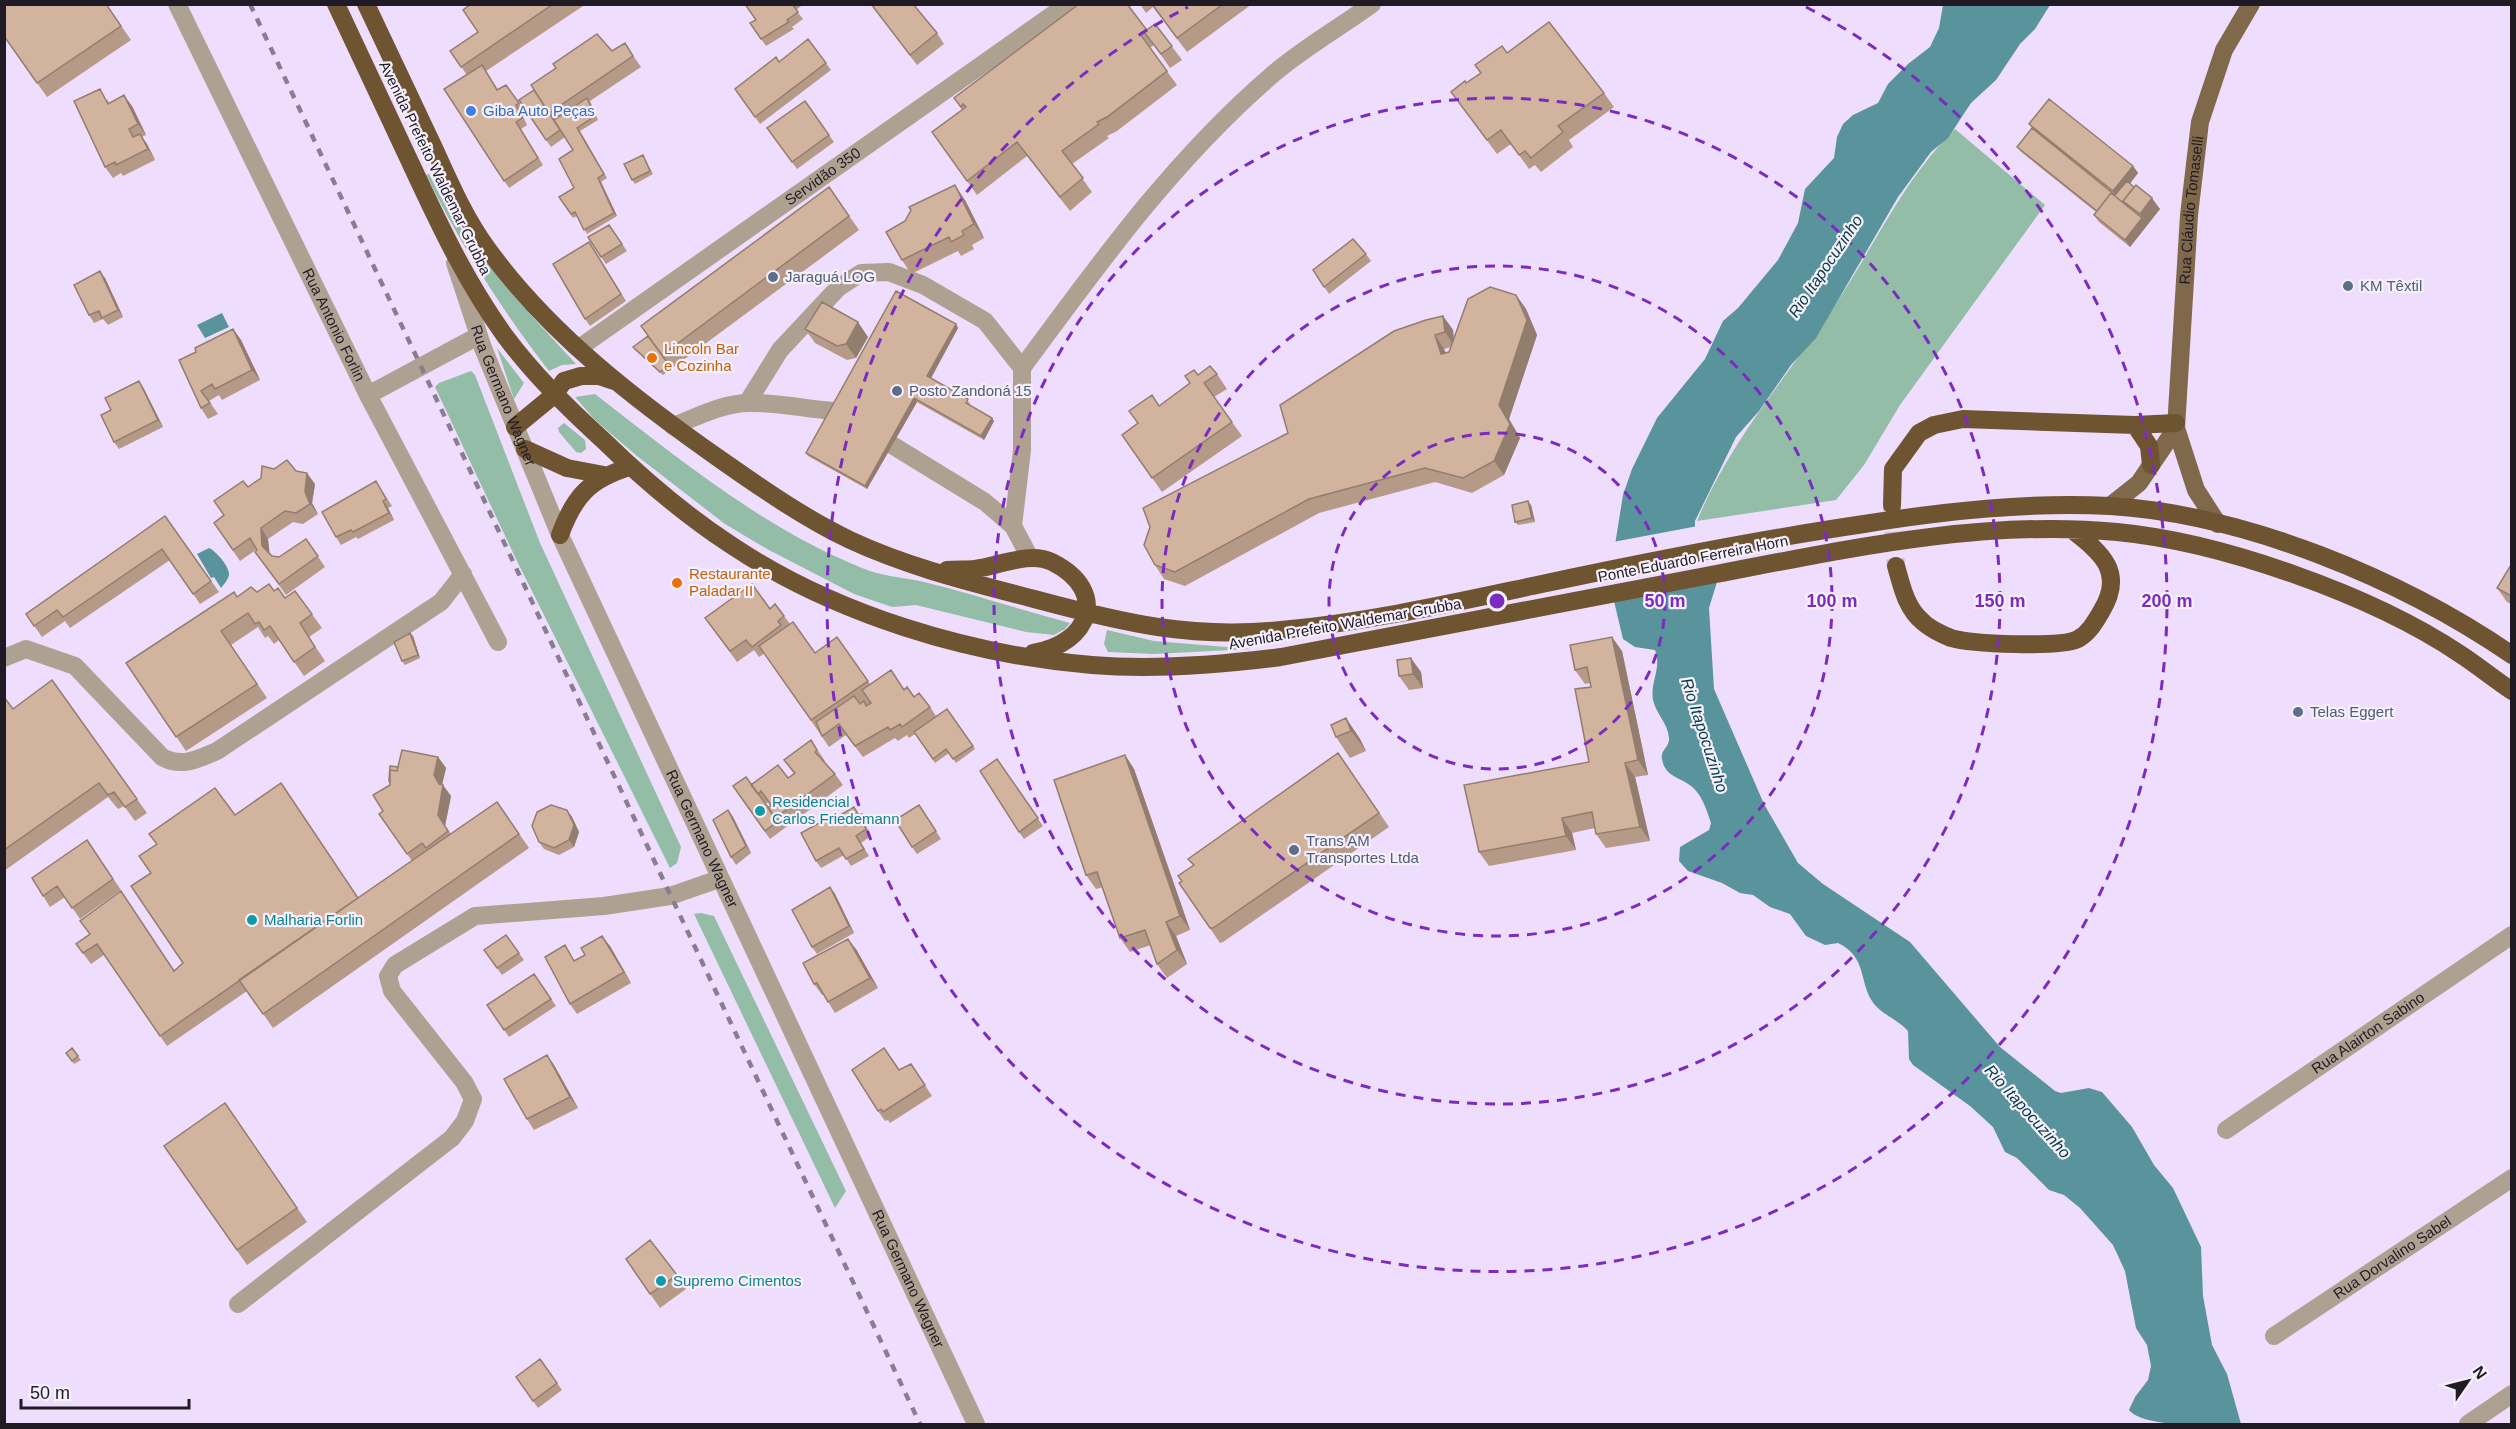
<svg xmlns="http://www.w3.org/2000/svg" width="2516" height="1429" viewBox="0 0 2516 1429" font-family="Helvetica,sans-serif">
<rect width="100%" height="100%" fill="#efddfd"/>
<path fill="#93bda7" d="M1955,129L2045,205L1900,405L1864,465L1836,500L1697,521C1730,440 1789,375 1837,302C1876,243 1904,179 1955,129Z
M429,174C465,247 521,304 576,364L562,365L549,371C501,309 461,245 426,175Z
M497,348L524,383L514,399Z
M471,371L475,375L540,543L681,847L677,863L670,868L516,559L435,387L439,383Z
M595,394C679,459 763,528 862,568C883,577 903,577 924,582C973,594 1021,610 1070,623L1065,629L1054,635L1026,632L916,605L892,607L854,594L767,549L725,524L637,456L595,420L575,397Z
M564,423L585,440L586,449L581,453L576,452L559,432L558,428Z
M1107,630L1154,641L1251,649L1154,654L1108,652L1104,644Z
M701,913L714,916L846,1191L835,1208L694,914Z"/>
<path fill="#59939b" d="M1943,5H2050L2035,29L2020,44L1996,80L1971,103L1948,138L1931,152L1898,197L1816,338L1791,365L1759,411L1736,437L1695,521V535L1615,545L1623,495L1632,469L1657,418L1705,359L1723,321L1738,308L1778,260L1798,223L1805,189L1834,158L1837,137L1843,124L1853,115L1878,103L1888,84L1908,64L1930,47L1939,28Z
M222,313L229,327L205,338L197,325Z
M209,548C216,551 230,567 229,575C228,580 224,584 221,588L214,577L211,578L197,554Z
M1717,582L1709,608L1714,689L1764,804L1798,863L1823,884L1910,942L2000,1047L2055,1091L2061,1093L2089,1088L2102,1092L2132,1127L2154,1165L2173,1188L2201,1247L2203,1296L2212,1345L2227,1374L2241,1424C2213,1424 2145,1429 2129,1410L2135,1397L2148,1380L2151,1366L2147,1345L2136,1328L2125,1271L2113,1245L2080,1208L2064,1195L2049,1190L2017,1158L2005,1152L1993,1127L1970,1106L1913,1065L1909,1059L1908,1031C1898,1019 1880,1014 1872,1001C1859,981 1867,957 1838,943L1825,945L1806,936L1790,914L1770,907L1753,895L1740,893L1722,883L1688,871L1679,861L1680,847L1709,830L1711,823C1707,811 1702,794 1691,786C1680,777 1665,777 1662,759C1660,750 1670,747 1669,738C1668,723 1656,714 1653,700C1650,681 1662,668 1655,650L1635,647L1623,639L1614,601Z"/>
<path fill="#efddfd" d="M1698,526V534L1710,552L1609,572L1613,542Z"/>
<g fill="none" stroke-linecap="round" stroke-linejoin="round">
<path stroke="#c6b6d2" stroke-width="18" stroke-dasharray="18 9" stroke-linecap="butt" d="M1892,505L1896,566"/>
<g stroke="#afa191" stroke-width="18">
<path id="s1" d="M177,4L368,395L498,642"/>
<path id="s2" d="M455,263L483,348L560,535L976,1424"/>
<path id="s3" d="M579,348L1068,4"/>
<path d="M1022,368C1098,265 1173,160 1272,75C1302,49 1339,28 1372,4"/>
<path d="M368,395L478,336"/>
<path d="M747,403L780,350L838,288L861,273L889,272L923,285L985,321L1022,368V450L1013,526"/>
<path d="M673,426C697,417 723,403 749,403C777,402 805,409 834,411"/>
<path d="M892,445L985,502L1013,526L1030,558"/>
<path d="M4,658L26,649L75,666L162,757C182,768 198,759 217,751L441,602L463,574"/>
<path id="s4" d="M2226,1130L2512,935"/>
<path d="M238,1304L452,1138L465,1121L473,1099L464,1082L392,991L388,976L395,965L475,916L604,906L670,896L719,879"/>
<path id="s5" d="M2274,1336L2512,1178"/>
<path d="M2468,1424L2512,1394"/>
</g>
<g stroke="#80694b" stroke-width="18">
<path d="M2110,506L2139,483L2176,428"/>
<path id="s6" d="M2218,524L2196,490L2176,428L2189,215L2200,122L2224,50L2251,4"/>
</g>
<path stroke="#6f5431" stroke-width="18" d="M336,4C361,58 386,111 411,164C439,224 466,282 505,336C534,375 568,408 604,441C643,479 685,515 731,545C834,614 969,655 1092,665C1155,670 1219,665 1281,657C1426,629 1571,601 1716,574C1847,549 1984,519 2117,532C2222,542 2372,595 2460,654C2477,665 2494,679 2512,691
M366,4C389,53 412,101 435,150C450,183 465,218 487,248C549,334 638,402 724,462C764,490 806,519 850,540C910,568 974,583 1038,600C1124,623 1191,639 1281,630C1368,622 1452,603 1537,585C1645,562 1755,540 1864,524C1946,511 2028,502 2110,506C2245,514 2401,579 2512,655
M2135,425L2149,446L2151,465
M515,427L554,395L564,381L581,376H599L614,381
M525,449L567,468L604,475
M1892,505L1893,469L1919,433L1934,425L1963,419L2135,425L2176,423
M560,535C574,496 590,479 630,467
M1896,566C1902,587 1906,608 1923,622C1929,628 1943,635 1951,638C1971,644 2060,648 2078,639C2089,633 2095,622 2101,612C2125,573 2103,554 2072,530
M947,570C956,569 966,570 975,569C999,566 1029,551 1052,562C1110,591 1090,644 1033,653"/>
<path stroke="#897d92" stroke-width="4.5" stroke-dasharray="8 8" stroke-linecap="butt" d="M250,4L920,1424"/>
</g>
<path fill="#b59a88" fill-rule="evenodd" d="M106,4L131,40L47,97L4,36Z
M466,4H582L583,6L486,71L498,90L506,85L524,110L521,112L527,125L521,129L543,165L509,188L444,89L467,75L450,51L478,32Z
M745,4H800L801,6L796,10L803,19L792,27L794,29L766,46L750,23L756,20Z
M871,4L937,33L944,44L917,65Z
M1127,4L1147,30L1155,24L1182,60L1170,68L1154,45L1150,48L1177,85L1117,131L1107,136L1109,138L1072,164L1092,192L1070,211L1027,156L977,195L932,132L962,110L954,98Z
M1140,4H1252L1187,52L1153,7L1146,13Z
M808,39L831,70L760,124L735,89L779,62Z
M612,51L632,54L641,67L590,101L598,120L580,131L607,178L601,182L617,216L587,234L577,216L573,218L559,197L574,188L573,150L565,137L551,147L519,100Z
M1507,53L1604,93L1614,107L1569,140L1573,147L1541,172L1535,165L1529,169L1511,144L1497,154L1451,92L1466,83Z
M107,99L109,103L132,106L146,135L142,137L147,144L155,160L123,176L121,173L113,178L105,167Z
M805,101L834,142L797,169L767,128Z
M2029,124L2133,166L2138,173L2130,184L2160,209L2130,247L2099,222L2094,215L2096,212L2020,151L2017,147L2032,128Z
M645,159L653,174L635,184L632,180Z
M829,187L859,230L663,375L635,350L633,347L648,336Z
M965,200L984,238L972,245L974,249L961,256L958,251L911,274L902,260Z
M614,232L627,251L606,264L601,257Z
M594,249L626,301L590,326L585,319Z
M1366,254L1371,261L1329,294L1313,270Z
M105,278L123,317L108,325L103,319L94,323L89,315Z
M1516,295L1526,309L1537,335L1509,419L1520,438L1504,475L1472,493L1435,482L1319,513L1185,586L1164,579L1155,565L1288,433L1443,316L1453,330L1454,339ZM1451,347L1449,352L1446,353L1444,349Z
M956,324L958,328L931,378L970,403L969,405L992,418L994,421L984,440L917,402L867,489L808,456L806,453Z
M233,329L241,340L260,380L222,400L219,395L209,401L218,414L208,419L201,408L196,352Z
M805,329L868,337L856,358L847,360L815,343Z
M1217,374L1227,389L1214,397L1242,436L1162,492L1122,435L1190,383Z
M139,381L144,389L163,427L119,449L114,442L111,410Z
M274,469L296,471L315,484L312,503L318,514L303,524L293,522L268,539L269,553L272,556L279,557L306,539L325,567L286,595L255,552L257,550V549L240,561L214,523L224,515L248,487Z
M376,481L392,506L388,508L394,520L358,539L356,537L341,545L336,537Z
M1531,505L1535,522L1518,525L1515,522Z
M165,516L219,592L200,604L170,560L70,628L65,621L42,637L26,614Z
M2511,565V604L2507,602L2497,588Z
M274,591L285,598L295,591L322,628L309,637L325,661L304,676L279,640L274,644L268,636L265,638L258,627L231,645L267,698L186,751L126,663L237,597L257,592Z
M775,604L790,624L815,653L837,637L870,684L904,689L930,707L936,716L947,709L975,749L956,763L949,753L935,763L915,734L909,738L907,735L898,741L895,738L863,757L846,735L829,747L765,653L759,657L754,650L737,662L705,618L770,609Z
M413,636L420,658L405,665L402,661Z
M1622,651L1648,775L1635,777L1650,841L1606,848L1596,834L1595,828L1572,833L1576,850L1489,866L1479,852L1589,762L1591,687L1590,683L1585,684L1575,670Z
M1421,672L1423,688L1409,690L1399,676Z
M52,680L147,813L135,821L124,806L118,809L108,797L4,871V697L13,709Z
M1346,718L1360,739L1366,751L1350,758L1336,737Z
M811,740L825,761L824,762L835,774L843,785L770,839L738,794L751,785L788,778L794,774L784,760ZM769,802L771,805L768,808L765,804Z
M1338,753L1389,827L1223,942L1220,943L1179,883L1181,881L1193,865L1188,859Z
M1125,755L1134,769L1190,930L1176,936L1187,964L1167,978L1157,964L1151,945L1130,952L1120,938L1103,887L1096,889L1086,875Z
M438,757L446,768L442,785L451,796L445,826L451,834L497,802L529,848L273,1028L247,991L167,1046L104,955L91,964L76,944L90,934L174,971L183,963L151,873L139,856L235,815L358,898L412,861L379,814L383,811L390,785L389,781L398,767Z
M997,759L1043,826L1024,839L1019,832Z
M919,805L941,839L917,854L912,847Z
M567,810L572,817L579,832L574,847L559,855L544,849L539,842Z
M728,810L733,817L751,853L736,865L731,857Z
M859,814L871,836L861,843L869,856L851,866L844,855L821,868L816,861L830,821Z
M87,840L121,890L80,919L65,897L50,907L43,896Z
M830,887L835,894L854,933L817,954L812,947Z
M506,935L524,960L502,975L484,950Z
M610,946L631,983L577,1014L570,1004L575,961L585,955Z
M856,949L878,988L835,1013L823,994L822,995L814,984Z
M534,974L556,1006L509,1037L487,1005Z
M72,1048L81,1060L74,1064L66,1053Z
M547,1055L554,1065L578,1108L534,1130L527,1119Z
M911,1064L932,1096L890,1123L888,1120L885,1121L878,1111L899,1070Z
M225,1103L307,1222L247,1265L164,1146Z
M626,1259L677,1275L686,1289L660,1308Z
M540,1359L562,1390L538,1408L516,1377Z"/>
<path fill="#937d6f" d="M124,95L132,106L146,135L138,124Z
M140,134L147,144L155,160L148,149Z
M2133,166L2138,173L2118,198L2113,191Z
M598,178L601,182L617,216L614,213Z
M955,185L965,200L984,238L974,224Z
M2152,198L2160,209L2130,247L2125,240L2142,218L2140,214Z
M100,271L105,278L123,317L118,310Z
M1516,295L1526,309L1537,335L1509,419L1520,438L1504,475L1494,461L1499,405Z
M1443,316L1453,330L1454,346L1445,332Z
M858,322L868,337L856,358L846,344Z
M956,324L958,328L930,380L927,376Z
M233,329L241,340L260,380L252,370Z
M1435,335L1444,349L1451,368L1441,354Z
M139,381L144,389L163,427L158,420Z
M914,398L917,402L867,489L865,486Z
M992,418L994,421L984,440L981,436Z
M307,473L315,484L312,503L318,514L310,504L305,492Z
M383,501L388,508L394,520L389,513Z
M1528,501L1531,505L1535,522L1532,518Z
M261,528L268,539L270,556L262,546Z
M410,633L413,636L420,658L418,655Z
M1612,637L1622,651L1648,775L1638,760Z
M1411,658L1421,672L1423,688L1413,674Z
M1346,718L1360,739L1366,751L1351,731Z
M1125,755L1134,769L1190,930L1180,916Z
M438,757L446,768L442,785H443L451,796L445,826L456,842L438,815L439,784L434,775Z
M1625,763L1635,777L1650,841L1640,827Z
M854,807L859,814L871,836L866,829Z
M567,810L572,817L579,832L574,847L569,840Z
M728,810L733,817L751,853L746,846Z
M1562,818L1572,833L1576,850L1566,836Z
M830,887L835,894L854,933L849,926Z
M1166,922L1176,936L1187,964L1177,950Z
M602,936L610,946L631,983L624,972Z
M848,939L856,949L878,988L870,978Z
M547,1055L554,1065L578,1108L570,1097Z"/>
<path fill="#d2b39e" stroke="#937d6f" stroke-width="1.5" d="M4,4H106L121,26L37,83L4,36Z
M471,4H553L461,67L450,51L478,32L463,10Z
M745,4H792L798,12L787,20L789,22L761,39L750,23L756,20Z
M871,4H913L937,33L910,55Z
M1079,4H1127L1146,29L1140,34L1167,71L1107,117L1097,122L1099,124L1062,151L1083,178L1060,197L1017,142L967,181L932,132L966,107L963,104L961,107L954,98Z
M1152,4H1223L1177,38Z
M1549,22L1604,93L1558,126L1563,132L1531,158L1525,151L1519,155L1501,130L1487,140L1451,92L1465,81L1466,83L1481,73L1475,65L1502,46L1507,53Z
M1155,24L1172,46L1161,54L1144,32Z
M597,34L612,51L625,43L633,56L549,113L531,85L556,68L553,64Z
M808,39L826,63L755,117L735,89L776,57L779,62Z
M482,65L497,90L506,85L519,103L516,105L522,118L516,122L538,158L504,181L444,89Z
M100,89L108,104L124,95L138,124L129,129L133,137L140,134L148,149L116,165L115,162L105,167L74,101Z
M534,90L560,130L546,140L519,100Z
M587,98L595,116L577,128L604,174L598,178L614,213L584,230L575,212L571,214L559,197L574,188L559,159L573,150L554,120Z
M2049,99L2133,166L2113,191L2029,124Z
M805,101L829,135L792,162L767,128Z
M2032,128L2115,195L2127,181L2134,187L2123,201L2126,205L2111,193L2097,211L2017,147Z
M643,155L650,171L632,180L624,164Z
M955,185L974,224L962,231L964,235L951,242L949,237L902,260L886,232L905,221L911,210L909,207Z
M2136,185L2152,198L2140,214L2123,201Z
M829,187L849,216L662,355L641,326Z
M2111,193L2142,218L2125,240L2094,215Z
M609,225L622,244L601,257L588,237Z
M1353,239L1366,254L1324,287L1313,270Z
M589,242L621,294L585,319L553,264Z
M100,271L118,310L102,318L99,311L89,315L74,285Z
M1490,287L1516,295L1527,320L1499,405L1510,424L1494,461L1463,478L1425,468L1309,499L1175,572L1155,565L1144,545L1150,527L1143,508L1288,433L1280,405L1394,331L1426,320L1443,316L1445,332L1435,335L1441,354L1449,352L1468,299Z
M896,291L956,324L927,376L968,399L966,403L992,418L981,436L914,398L865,486L806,453Z
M822,302L858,322L846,344L837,346L805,329Z
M233,329L252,370L215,389L212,384L201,391L210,403L201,408L179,360L196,352L195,348Z
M648,336L669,365L660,372L633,347Z
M1210,366L1217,374L1204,383L1232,422L1152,478L1122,435L1138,423L1129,411L1152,395L1159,406L1190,383L1185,376L1194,370L1198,375Z
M139,381L158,420L114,442L101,415L111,410L105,398Z
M287,460L296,471L307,473L305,492L310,504L296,513L285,511L261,528L262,546L272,556L279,557L306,539L318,556L279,584L255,552L257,550L250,538L233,550L214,523L224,515L214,501L243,481L248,487L261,478L262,466L274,469Z
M376,481L386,499L383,501L389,513L353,532L351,530L336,537L322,512Z
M1528,501L1532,518L1515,522L1512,505Z
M165,516L211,581L193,594L162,549L63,617L57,610L34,626L26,614Z
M2511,565V596L2497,588Z
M269,584L274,591L278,588L285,598L295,591L312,614L300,623L315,647L294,662L270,626L264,630L259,622L255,624L248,613L221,631L257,684L176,737L126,663L234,592L237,597L251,587L257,592Z
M752,584L770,609L775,604L784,616L778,621L781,625L752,647L746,640L730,651L705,618Z
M793,622L815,653L837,637L868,681L811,720L759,646Z
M410,633L418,655L402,661L394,642Z
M1612,637L1638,760L1625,763L1640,827L1596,834L1592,812L1562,818L1566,836L1479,852L1464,785L1589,762L1575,689L1591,687L1587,667L1575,670L1570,645Z
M1411,658L1413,674L1399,676L1397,660Z
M891,670L904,690L907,687L914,697L919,693L930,707L902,727L900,724L890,730L888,727L855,746L839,724L822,736L816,722L854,696L860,704L864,701L866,706L871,703L862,690Z
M52,680L137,799L125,807L114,792L108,795L99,783L4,850V697L13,709Z
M947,709L973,746L953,759L946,749L933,759L914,732Z
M1346,718L1351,731L1336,737L1331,725Z
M811,740L817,750L815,752L835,774L775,818L768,808L771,805L761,791L758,794L751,785L778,765L788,778L795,773L784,760Z
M402,750L438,757L434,775L439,784L443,785L438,815L448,831L426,848L422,843L407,854L379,814L383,811L373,795L390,785V770L397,771Z
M1338,753L1379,813L1213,928H1210L1179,883L1182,881L1178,876L1194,865L1188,859Z
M1125,755L1180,916L1166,922L1177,950L1157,964L1145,930L1120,938L1097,872L1086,875L1054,780Z
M997,759L1038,818L1019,832L980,771Z
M390,766L398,767L397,771L390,770V781H389Z
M746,777L778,821L765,831L733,786Z
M281,783L358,898L160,1036L97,944L83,953L76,944L90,934L80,921L121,891L174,971L183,963L131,886L151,873L139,856L157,844L149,834L215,788L235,815Z
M497,802L519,834L263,1014L239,980Z
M551,805L567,810L574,825L569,840L554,848L539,842L532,826L537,812Z
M919,805L936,831L912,847L895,820Z
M854,807L866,829L856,836L864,849L846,859L839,848L816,861L801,833L828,818L830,821Z
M728,810L746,846L731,857L713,820Z
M87,840L113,879L72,908L57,886L43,896L32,878Z
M830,887L849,926L812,947L792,910Z
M506,935L519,953L497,968L484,950Z
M602,936L624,972L570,1004L545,957L565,945L574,961L585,955L581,948Z
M848,939L870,978L828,1002L817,983L814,984L803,963Z
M534,974L551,999L504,1030L487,1005Z
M72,1048L78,1056L72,1061L66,1053Z
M884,1048L899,1070L911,1064L925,1085L883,1112L881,1109L878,1111L852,1070Z
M547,1055L570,1097L527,1119L504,1079Z
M225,1103L297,1208L237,1250L164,1146Z
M650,1240L677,1275L650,1294L626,1259Z
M540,1359L557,1383L533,1401L516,1377Z"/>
<g fill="none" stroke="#7b2cbf" stroke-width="3" stroke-dasharray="10 8">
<circle cx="1497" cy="601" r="168"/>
<circle cx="1497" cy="601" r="335"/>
<circle cx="1497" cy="601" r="503"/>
<path d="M1806 7A670 670 0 1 1 1188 7"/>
</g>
<circle fill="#3f7fe0" stroke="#f6effc" stroke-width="2" cx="471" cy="111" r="6"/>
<g fill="#5c6f8a" stroke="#f6effc" stroke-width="2">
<circle cx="773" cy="277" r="6"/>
<circle cx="2348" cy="286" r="6"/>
<circle cx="897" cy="391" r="6"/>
<circle cx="2298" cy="712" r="6"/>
<circle cx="1294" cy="850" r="6"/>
</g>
<g fill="#e8710a" stroke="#f6effc" stroke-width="2">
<circle cx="652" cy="358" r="6"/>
<circle cx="677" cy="583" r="6"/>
</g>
<g fill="#0f9aa8" stroke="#f6effc" stroke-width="2">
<circle cx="760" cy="811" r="6"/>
<circle cx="252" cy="920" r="6"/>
<circle cx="661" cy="1281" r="6"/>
</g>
<g text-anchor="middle" stroke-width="4.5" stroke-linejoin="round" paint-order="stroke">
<g font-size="15" fill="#366cbe" stroke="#f6effc" text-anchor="start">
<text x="483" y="116">Giba Auto Peças</text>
</g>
<g font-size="15" fill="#201a25" stroke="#f6effc">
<text transform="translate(435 168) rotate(64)" y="5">Avenida Prefeito Waldemar Grubba</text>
<text dy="5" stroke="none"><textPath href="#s3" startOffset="298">Servidão 350</textPath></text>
<text dy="5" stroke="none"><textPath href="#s6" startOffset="324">Rua Cláudio Tomaselli</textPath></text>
<text dy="5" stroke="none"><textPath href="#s1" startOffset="357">Rua Antonio Forlin</textPath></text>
<text dy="5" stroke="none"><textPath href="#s2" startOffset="141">Rua Germano Wagner</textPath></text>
<text transform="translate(1693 559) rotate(-11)" y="5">Ponte Eduardo Ferreira Horn</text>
<text transform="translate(1345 624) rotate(-10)" y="5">Avenida Prefeito Waldemar Grubba</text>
<text dy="5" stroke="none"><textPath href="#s2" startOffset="627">Rua Germano Wagner</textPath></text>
<text dy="5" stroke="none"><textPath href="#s4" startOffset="172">Rua Alairton Sabino</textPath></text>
<text dy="5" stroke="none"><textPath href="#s5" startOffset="142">Rua Dorvalino Sabel</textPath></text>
<text dy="5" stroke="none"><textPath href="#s2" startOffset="1113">Rua Germano Wagner</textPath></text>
</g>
<g font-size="15" fill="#4e5e75" stroke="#f6effc" text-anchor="start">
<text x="785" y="282">Jaraguá LOG</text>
<text x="2360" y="291">KM Têxtil</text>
<text x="909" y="396">Posto Zandoná 15</text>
<text x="2310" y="717">Telas Eggert</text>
<text x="1306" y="846">Trans AM<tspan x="1306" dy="17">Transportes Ltda</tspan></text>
</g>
<g font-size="15" fill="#c56008" stroke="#f6effc" text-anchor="start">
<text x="664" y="354">Lincoln Bar<tspan x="664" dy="17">e Cozinha</tspan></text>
<text x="689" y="579">Restaurante<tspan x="689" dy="17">Paladar II</tspan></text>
</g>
<g font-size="15" fill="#0d838f" stroke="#f6effc" text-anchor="start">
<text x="772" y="807">Residencial<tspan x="772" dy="17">Carlos Friedemann</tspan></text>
<text x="264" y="925">Malharia Forlin</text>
<text x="673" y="1286">Supremo Cimentos</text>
</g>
<g font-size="16" font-style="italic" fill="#013b42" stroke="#f6effc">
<text transform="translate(1825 266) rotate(-56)" y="6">Rio Itapocuzinho</text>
<text transform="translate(1705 735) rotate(72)" y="6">Rio Itapocuzinho</text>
<text transform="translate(2028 1111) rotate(48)" y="6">Rio Itapocuzinho</text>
</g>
</g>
<circle cx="1497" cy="601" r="9" fill="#7b2cbf" stroke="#f6effc" stroke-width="3"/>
<g font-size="18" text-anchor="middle" font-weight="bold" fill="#7b2cbf" stroke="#f6effc" stroke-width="4.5" stroke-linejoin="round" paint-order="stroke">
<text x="1665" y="607">50 m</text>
<text x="1832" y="607">100 m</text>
<text x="2000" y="607">150 m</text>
<text x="2167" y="607">200 m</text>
</g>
<rect width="2516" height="1429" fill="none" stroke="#201a25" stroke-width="12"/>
<g transform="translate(2468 1381) rotate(55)" stroke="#f6effc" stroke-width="4.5" paint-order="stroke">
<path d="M0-4.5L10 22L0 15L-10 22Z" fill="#201a25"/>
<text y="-9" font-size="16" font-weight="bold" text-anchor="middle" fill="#201a25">N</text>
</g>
<path d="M21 1399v9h168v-9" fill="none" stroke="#201a25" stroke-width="3"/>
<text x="30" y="1399" font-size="18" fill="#201a25" stroke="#f6effc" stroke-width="4.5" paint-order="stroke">50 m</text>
</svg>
